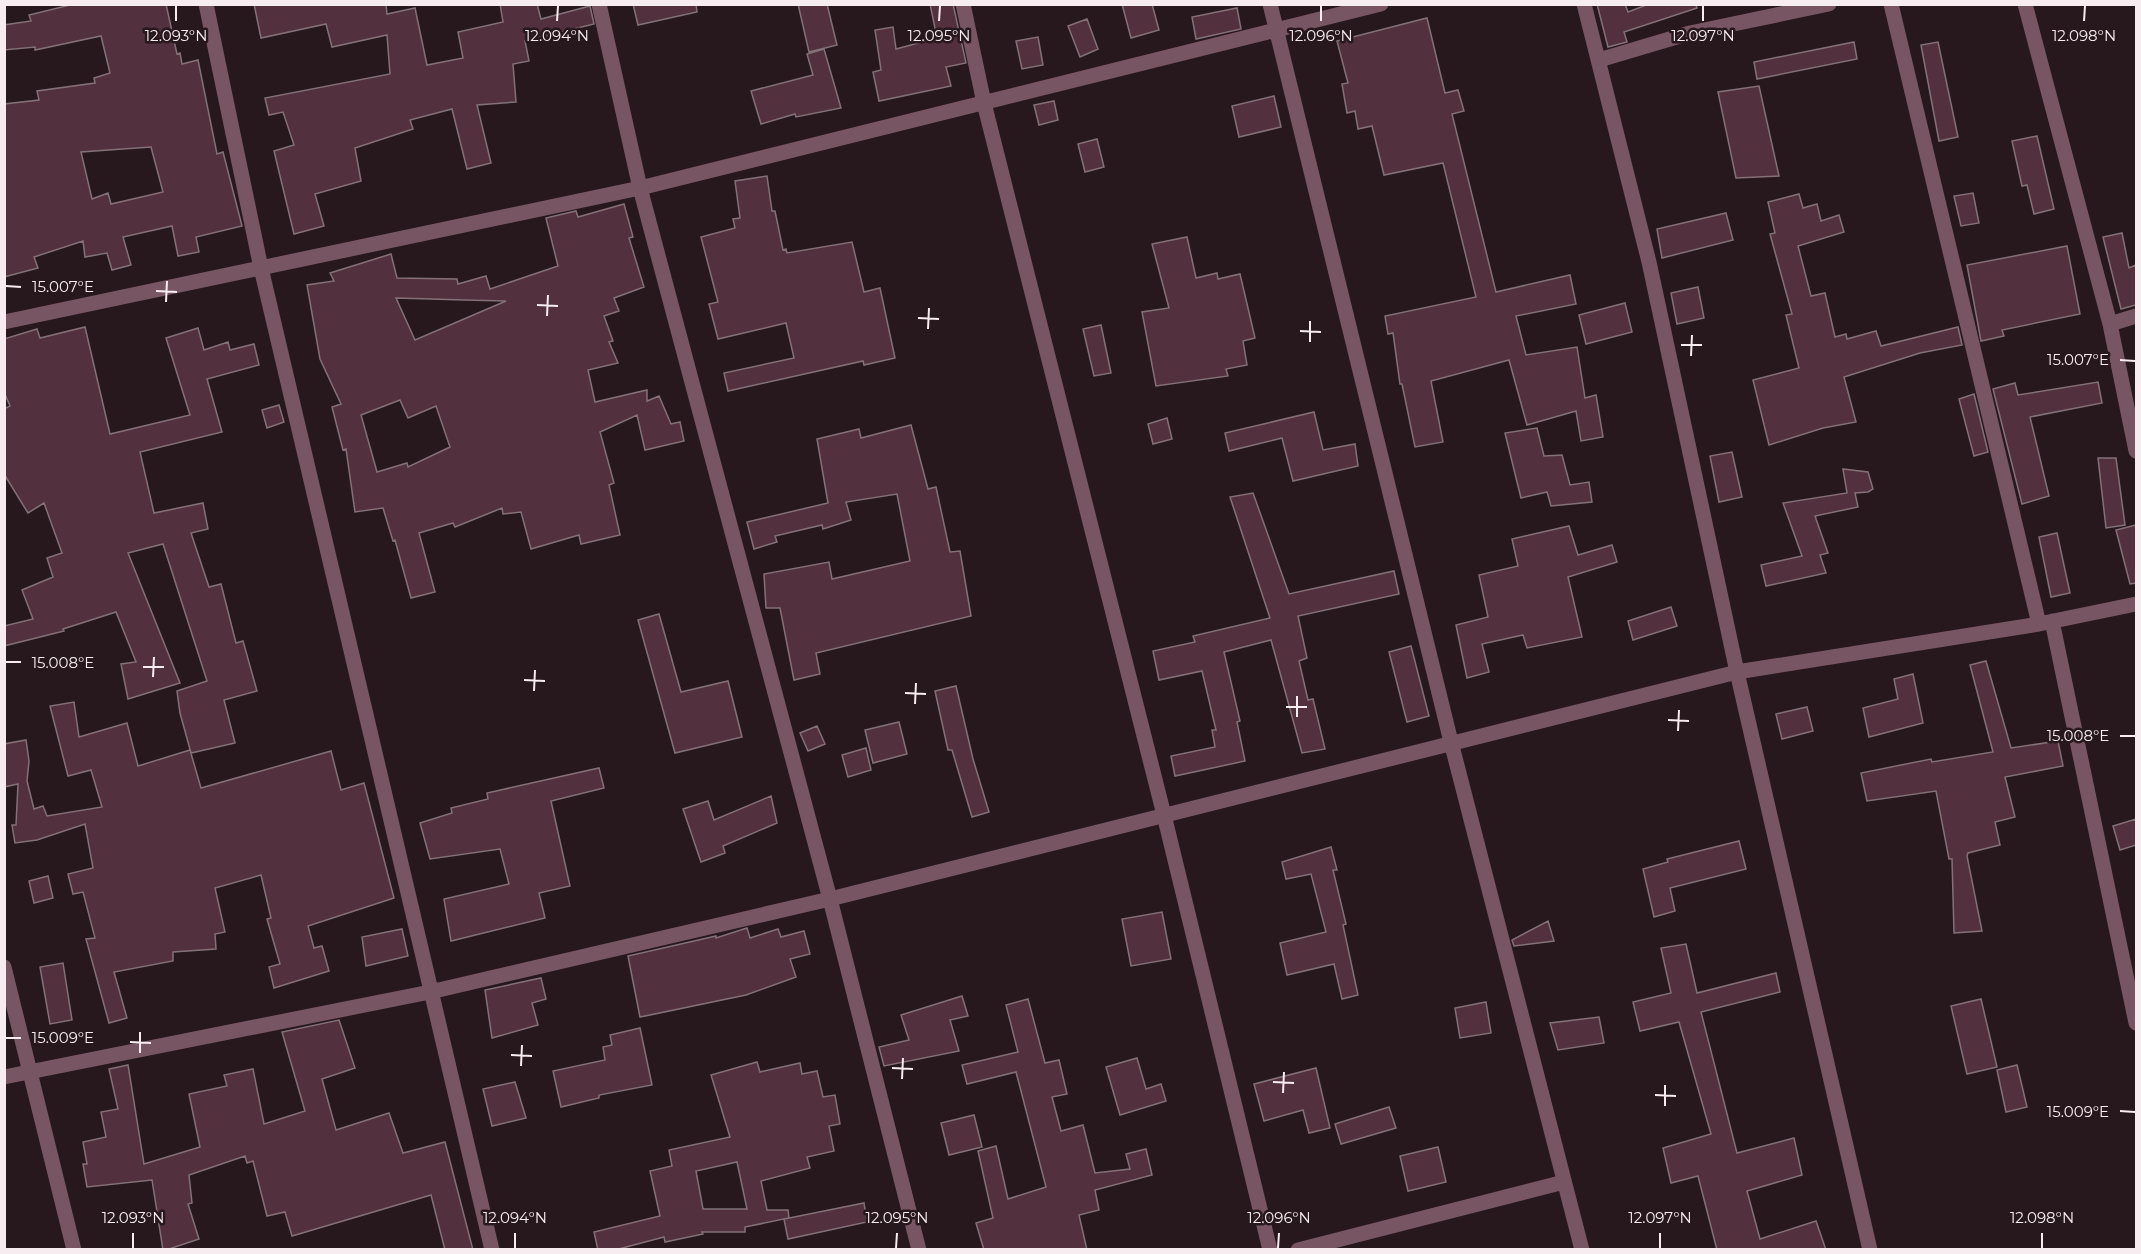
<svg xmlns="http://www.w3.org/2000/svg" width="2141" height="1254" viewBox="0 0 2141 1254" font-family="Montserrat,sans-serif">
<rect width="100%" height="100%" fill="#26181d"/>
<path fill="#52303d" stroke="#837177" stroke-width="1.5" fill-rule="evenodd" d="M74,4H166L177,54L180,53L182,64L198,60L217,154L223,152L242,226L196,237L199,252L178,256L172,226L123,237L131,265L112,270L107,253L85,257L83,241L34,257L38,268L4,277V104L39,100L37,91L95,83L94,78L110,73L101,36L35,50V47L4,50V25L31,21L29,15ZM151,147L163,192L111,204L108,193L92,199L81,152Z
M254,4H386L387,14L415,8L427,65L463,58L458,32L503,22L500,4H537L541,19L590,6L594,24L525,41L529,61L513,64L516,102L477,105L491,163L467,169L452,109L410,120L413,129L355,148L361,181L315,194L324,226L294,234L274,151L294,145L283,112L269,115L265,98L390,74L387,35L332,47L326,24L261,38Z
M633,4H696L697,12L638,25Z
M798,4H827L837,45L809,52Z
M930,4H953L966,63L946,67L951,86L879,101L873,72L881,70L875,30L893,27L896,49L937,38Z
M1122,4H1152L1159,30L1131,38Z
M1597,4H1625L1628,12L1649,4H1696L1697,8L1624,32L1627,42L1608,47Z
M1237,8L1241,29L1196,39L1192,17Z
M1427,18L1445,93L1458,90L1464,111L1452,114L1496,292L1570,275L1576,304L1516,316L1526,355L1577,347L1585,398L1596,395L1603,437L1581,441L1576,411L1527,425L1509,360L1431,381L1443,442L1415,447L1402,384H1400L1393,333L1388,334L1385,316L1476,297L1443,163L1384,175L1372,126L1358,129L1355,111L1347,113L1342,84L1348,83L1337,41Z
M1087,19L1098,49L1080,57L1068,26Z
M1038,37L1043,65L1022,69L1016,41Z
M1854,42L1857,59L1757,79L1754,62Z
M1938,42L1958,137L1939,141L1921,45Z
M824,49L841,108L796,117L795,114L761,124L751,91L813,75L807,54Z
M1759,86L1779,176L1736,178L1718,92Z
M1274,96L1281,127L1239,137L1232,106Z
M1054,101L1058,120L1039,125L1034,105Z
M2037,136L2054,209L2034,214L2027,185L2022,186L2012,141Z
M1097,139L1104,167L1085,172L1078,144Z
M767,176L772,211H775L783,250L786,249L787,253L852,242L864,292L880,288L895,358L864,365L863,361L728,391L724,373L794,358L786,323L718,339L709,304L718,302L701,237L735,228L733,219L740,218L735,181Z
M1973,193L1979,223L1961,226L1954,196Z
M1799,194L1803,208L1817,204L1821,221L1839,215L1844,232L1798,246L1811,296L1825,293L1835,337L1846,334L1847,339L1876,331L1881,346L1958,327L1962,345L1920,353L1844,377L1856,422L1823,428L1769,445L1753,380L1799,368L1786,315L1792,314L1770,234L1775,233L1768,202Z
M624,204L633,237L629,238L644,287L614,298L619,311L604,316L613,341L609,342L618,363L588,370L595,402L647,390V401L659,396L671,424L680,422L684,441L645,450L637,415L600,432L614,483L609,485L620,535L581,544L579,535L531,549L521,512L503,514L502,508L455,527L453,523L419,533L435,592L411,598L395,540L393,541L383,508L355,512L346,449L343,450L332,407L341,404L320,359L307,285L334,281L330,273L391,254L397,278L457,279L458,284L486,276L490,289L558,266L546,218L576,211L578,217ZM396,298L464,300L506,301L415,340ZM400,400L408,418L436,406L450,447L408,467L407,463L377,472L361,415Z
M1726,213L1733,240L1662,258L1657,229Z
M2122,233L2129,268L2136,265V305L2121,309L2103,237Z
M1187,237L1196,278L1217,273L1218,279L1240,274L1255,338L1243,341L1247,365L1226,369L1228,376L1156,386L1142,312L1169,308L1152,244Z
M2067,246L2080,314L2002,330L2004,336L1981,341L1967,265Z
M1698,287L1704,318L1677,324L1671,293Z
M1625,303L1632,332L1586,344L1579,315Z
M1101,325L1111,373L1094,376L1083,329Z
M85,327L110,434L190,415L166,338L198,328L204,350L228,342L230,350L254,344L259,365L207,379L222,432L140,452L154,513L203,503L208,529L191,533L209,587L221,584L236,643L243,641L257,691L224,700L235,743L191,753L180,713L177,691L207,681L163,544L128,553L180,683L128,699L121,664L136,662L116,612L63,629L64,631L4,646V626L33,619L22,590L53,577L47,558L62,553L44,503L28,513L4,474V409L10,406L4,392V339L37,329L40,338Z
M2098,382L2102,403L2030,417L2049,496L2022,504L1993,389L2015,383L2018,395Z
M1974,394L1988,452L1974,456L1959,399Z
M279,405L284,422L267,428L262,410Z
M1314,412L1323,450L1355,444L1358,466L1293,481L1282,438L1229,451L1225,433Z
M1167,418L1172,439L1153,444L1148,424Z
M911,425L928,489L936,487L950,552L960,551L971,616L816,653L820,674L794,680L780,608H766L764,574L829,562L832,579L910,561L897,494L846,502L851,520L823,529L822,525L775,536L777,542L754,549L747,522L828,503L817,439L859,429L861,438Z
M1537,428L1544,456L1562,455L1570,485L1589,482L1592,502L1551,506L1547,492L1521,498L1505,433Z
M1732,452L1742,497L1719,502L1710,456Z
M2098,458H2116L2125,525L2106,528Z
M1843,469L1868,472L1873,489L1868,492L1855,493L1858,507L1815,516L1828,553L1820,555L1826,573L1766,586L1761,565L1802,556L1783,503L1847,493Z
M1253,493L1289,594L1394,571L1399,594L1298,616L1307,658L1299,661L1308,700L1313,699L1325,749L1302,753L1271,640L1224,652L1240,721L1237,722L1245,761L1175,776L1171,756L1215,747L1212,730H1216L1202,671L1159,680L1153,651L1195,642L1193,636L1270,618L1230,497Z
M2136,525V583L2130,584L2116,530Z
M1569,526L1578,555L1612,545L1617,562L1568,577L1582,637L1527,648L1523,635L1482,644L1489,672L1467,678L1456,625L1488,617L1479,575L1518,566L1512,539Z
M2057,533L2070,593L2051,597L2039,537Z
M1671,607L1677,626L1633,640L1628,621Z
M659,614L681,692L728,681L742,737L675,753L638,620Z
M1411,646L1429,716L1407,722L1389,652Z
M1986,661L2011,748L2058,741L2063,766L2005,777L2015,817L1995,822L2000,845L1968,853L1967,856L1982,931L1954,933L1952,859H1949L1936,791L1867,801L1861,773L1931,759L1932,762L1993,752L1970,665Z
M1913,674L1923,723L1869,737L1863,708L1898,699L1894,679Z
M956,686L973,759L989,812L972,817L952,750H948L935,691Z
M74,702L79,737L127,723L138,766L190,750L201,788L331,751L341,790L364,783L394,898L308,926L314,948L322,946L329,971L274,988L269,967L280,964L267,919L271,918L261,875L215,888L225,932L215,934L216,949L173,952V961L114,972L127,1018L109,1023L86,939L95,938L83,892L73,894L68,874L93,868L85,824L37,840L15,843L12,825H16L18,784L4,787V744L26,740L29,761L27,781L34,809L43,806L47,816L102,807L91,770L68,776L50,706Z
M1807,707L1813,731L1782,739L1776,714Z
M899,722L907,754L873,763L865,730Z
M817,726L825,744L808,751L800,733Z
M866,748L871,770L848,777L842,755Z
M599,768L604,788L551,801L570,886L539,893L545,918L451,941L444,899L509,884L500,849L430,859L420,823L452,813L451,808L488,799L487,793Z
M771,796L777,823L723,846L725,853L701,862L683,809L708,801L714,820Z
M2136,819V845L2120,850L2113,826Z
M1739,841L1746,869L1670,888L1675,911L1654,917L1643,869L1668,862L1667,859Z
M1331,847L1337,870H1333L1346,924L1343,925L1358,995L1342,999L1334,964L1287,975L1280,943L1326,932L1311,874L1286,879L1282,862Z
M48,876L53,898L34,903L29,881Z
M1162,912L1171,959L1131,966L1122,919Z
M1548,921L1554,941L1514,946L1512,940Z
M747,928L750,938L778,929L781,937L804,931L810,954L790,959L796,977L746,995L640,1017L628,956L716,936V938Z
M402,929L408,956L366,966L362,937Z
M1686,944L1697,993L1776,973L1780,992L1701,1012L1737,1153L1794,1138L1802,1175L1747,1191L1760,1239L1816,1221L1826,1250H1717L1698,1176L1671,1183L1663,1148L1711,1134L1679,1022L1640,1031L1633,1002L1671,993L1661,948Z
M63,963L72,1020L50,1024L40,967Z
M541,978L546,999L532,1003L538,1025L492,1038L485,990Z
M962,996L968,1016L950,1020L959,1051L884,1066L879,1047L909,1040L901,1015Z
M1028,999L1045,1063L1059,1060L1067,1094L1052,1097L1061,1131L1083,1125L1095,1173L1130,1169L1126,1154L1146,1149L1152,1175L1095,1190L1099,1210L1079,1215L1087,1250H984L976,1223L993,1218L978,1151L996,1146L1008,1199L1046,1187L1016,1072L967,1084L962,1065L1018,1052L1006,1005Z
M1981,999L1997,1067L1967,1074L1951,1006Z
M1486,1002L1491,1033L1460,1038L1455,1008Z
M1599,1017L1604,1043L1558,1050L1550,1023Z
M339,1020L355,1068L322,1079L336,1130L389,1113L403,1153L445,1142L473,1250H445L431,1195L292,1236L285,1212L267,1216L253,1161L247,1163L245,1156L189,1175L192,1203L188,1204L199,1239L166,1250H163L152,1180L87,1187L83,1164H87L83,1142L106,1137L101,1112L118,1109L109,1069L128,1065L144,1164L200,1147L189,1094L227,1086L224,1075L253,1069L264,1124L305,1111L282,1032Z
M640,1028L652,1085L599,1095V1098L561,1107L553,1071L605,1060L603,1047L612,1045L610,1035Z
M1137,1058L1146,1089L1161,1084L1166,1101L1120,1115L1106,1067Z
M757,1062L760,1072L800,1063L802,1074L817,1071L823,1097L835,1095L840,1124L829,1126L834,1151L807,1157L810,1168L761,1181L767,1210H788L789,1218L745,1227V1232H702L703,1234L665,1242L664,1237L615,1250H598L594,1232L660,1216L650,1171L672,1166L669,1150L730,1137L711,1075ZM737,1162L747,1209H703L696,1171Z
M2017,1065L2027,1107L2006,1112L1997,1070Z
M1316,1068L1330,1128L1309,1133L1303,1110L1264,1121L1254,1084Z
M515,1082L526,1118L492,1126L483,1089Z
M1389,1107L1396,1128L1341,1144L1335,1124Z
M974,1115L982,1147L949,1155L941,1123Z
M1438,1147L1446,1182L1408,1191L1400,1156Z
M864,1203L867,1222L788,1239L784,1219Z"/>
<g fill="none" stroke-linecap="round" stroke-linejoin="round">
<path stroke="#785562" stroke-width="15" d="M206,4L261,268L492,1250
M599,4L640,188L830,899L919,1250
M963,4L984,103L1164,815L1270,1250
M1270,4L1451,742L1582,1250
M1584,4L1649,262L1737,672L1870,1250
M1891,4L2039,624
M2025,4L2110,324L2136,451
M1599,60L1690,33L1829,4
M4,322L640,188L1381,4
M2110,324L2136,316
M2052,621L2136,1023
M4,967L74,1250
M4,1077L430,992L830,899L1737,672L2039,624L2136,604
M1298,1250L1564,1182"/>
</g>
<path fill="none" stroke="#f7ecf0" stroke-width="2" d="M176,21V6M557,21L558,6M939,21L940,6M1321,21V6M1703,21V6M2084,21L2085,6M6,286L21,287M156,291L177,292M166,302L167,281M537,305L558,306M547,316L548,295M918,318L939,319M928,329L929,308M1300,331L1321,332M1310,342V321M1681,345H1702M1691,356L1692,335M2120,360L2135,361M6,662H21M143,667H164M153,677L154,657M524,680L545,681M534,691L535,670M905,693L926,694M915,704L916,683M1286,707H1307M1297,717V696M1668,720L1689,721M1678,731L1679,710M2120,736H2135M6,1038H21M130,1042L151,1043M140,1053V1032M511,1055L532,1056M521,1066L522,1045M892,1068L913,1069M902,1079L903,1058M1273,1082L1294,1083M1283,1093L1284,1072M1655,1095L1676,1096M1665,1106V1085M2120,1111L2135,1112M133,1248V1233M515,1248V1233M896,1248L897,1233M1278,1248L1279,1233M1660,1248V1233M2042,1248V1233"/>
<g font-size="15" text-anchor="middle" fill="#f7ecf0" stroke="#26181d" stroke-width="5" stroke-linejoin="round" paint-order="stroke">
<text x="176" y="41">12.093°N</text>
<text x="557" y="41">12.094°N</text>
<text x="939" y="41">12.095°N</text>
<text x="1321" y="41">12.096°N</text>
<text x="1703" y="41">12.097°N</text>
<text x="2084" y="41">12.098°N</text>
<text x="63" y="292">15.007°E</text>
<text x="2078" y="365">15.007°E</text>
<text x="63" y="668">15.008°E</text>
<text x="2078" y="741">15.008°E</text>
<text x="63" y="1043">15.009°E</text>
<text x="2078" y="1117">15.009°E</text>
<text x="133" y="1223">12.093°N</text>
<text x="515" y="1223">12.094°N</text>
<text x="897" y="1223">12.095°N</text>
<text x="1279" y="1223">12.096°N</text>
<text x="1660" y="1223">12.097°N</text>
<text x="2042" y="1223">12.098°N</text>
</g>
<rect width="2141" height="1254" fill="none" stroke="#f7ecf0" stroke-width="12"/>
</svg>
